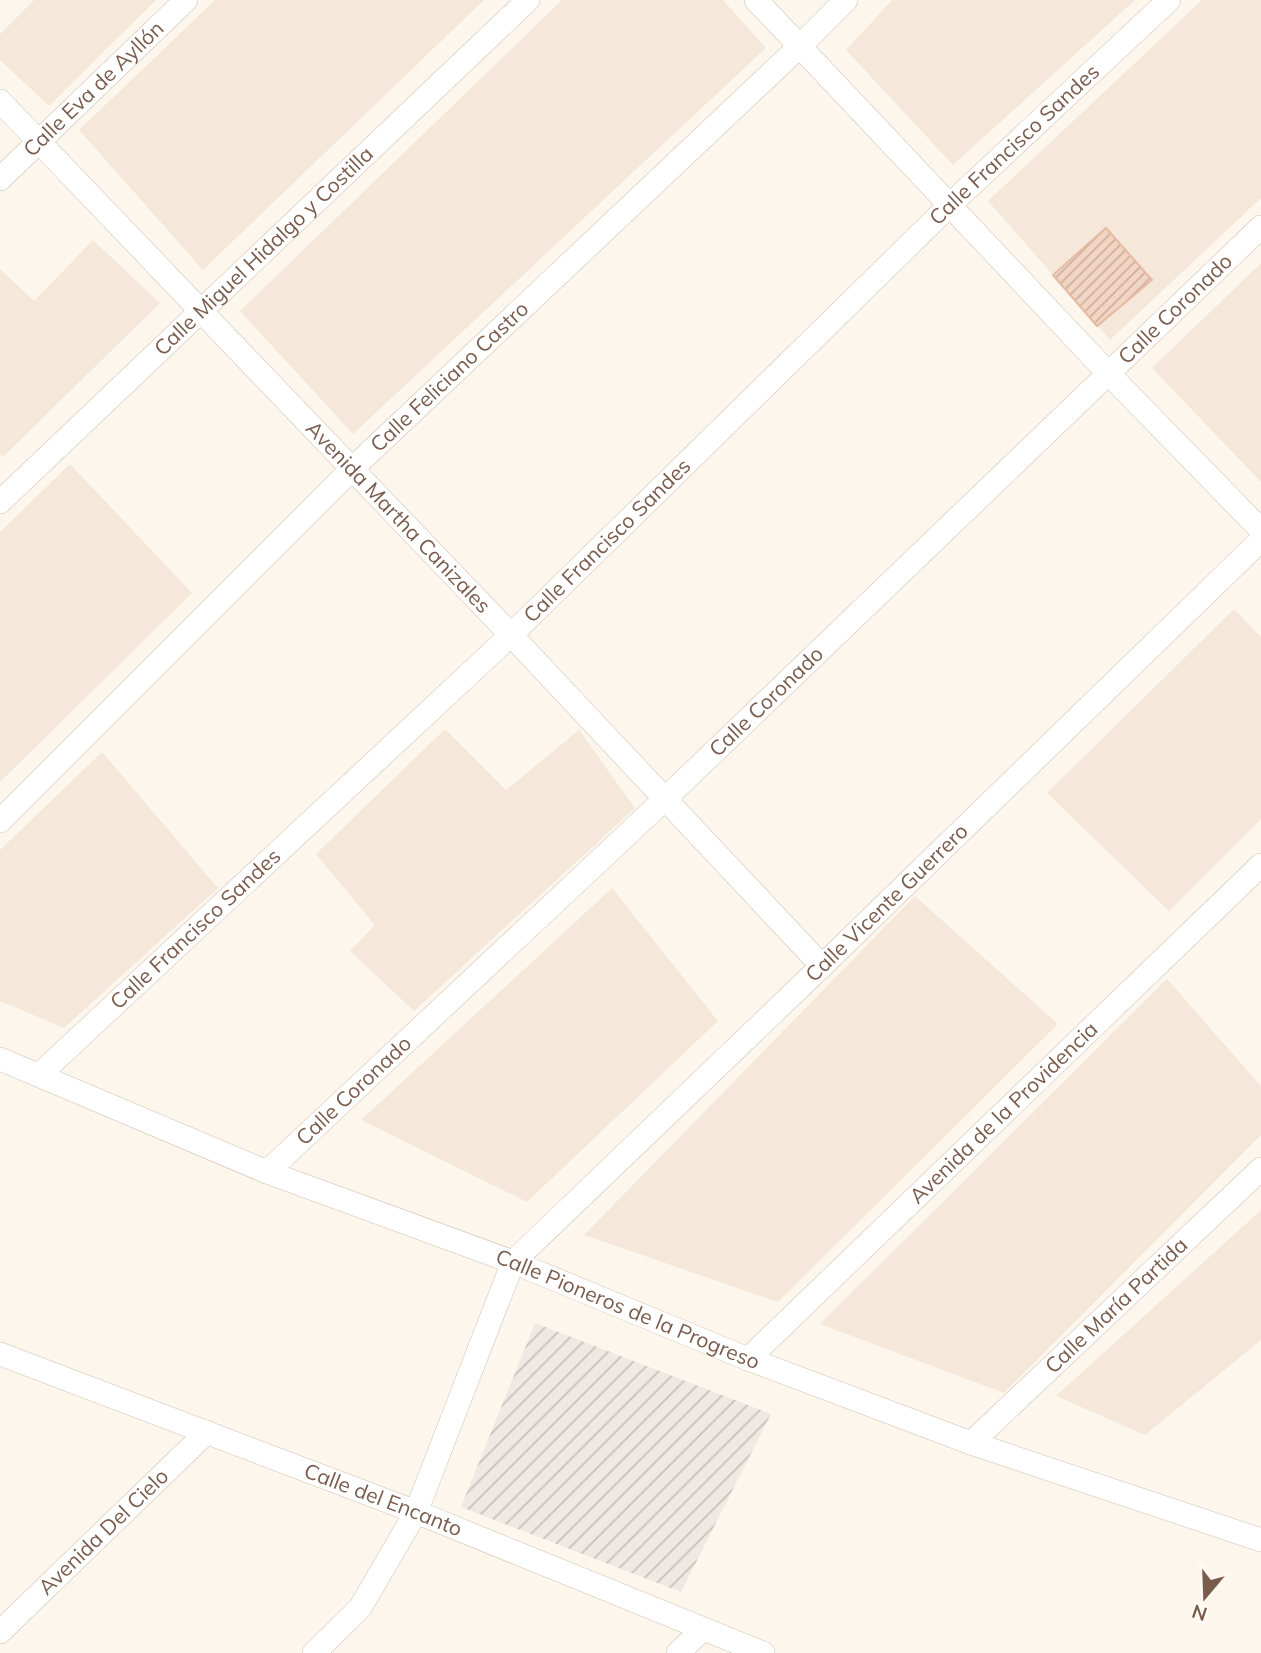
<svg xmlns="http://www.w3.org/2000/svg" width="1261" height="1653" viewBox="0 0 1261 1653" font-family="Mulish,sans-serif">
<defs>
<pattern id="industrial-furrows" width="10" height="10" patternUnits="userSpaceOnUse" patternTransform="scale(1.75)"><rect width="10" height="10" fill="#efe9e4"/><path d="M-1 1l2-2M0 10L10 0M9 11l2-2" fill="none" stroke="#c7c0bb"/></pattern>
<pattern id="building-hatch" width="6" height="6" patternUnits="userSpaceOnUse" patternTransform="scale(1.75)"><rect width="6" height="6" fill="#f3d5c3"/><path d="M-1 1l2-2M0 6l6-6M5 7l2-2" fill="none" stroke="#cab0a1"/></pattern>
</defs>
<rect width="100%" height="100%" fill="#fdf6ec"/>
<path fill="#f5e8da" d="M34,0H156L49,106L0,60V34Z
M215,0H484L203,270L79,130Z
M562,0H723L766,48L353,434L240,311Z
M892,0H1135L953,165L846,50Z
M1202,0H1261V198L1110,340L988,201Z
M93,240L160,303L3,457L0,454V269L34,301Z
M1261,263V482L1152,368Z
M70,464L192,593L0,782V532Z
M1234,609L1261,637V819L1169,911L1047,793Z
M445,729L506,790L579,730L635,808L414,1011L350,951L375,925L316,854Z
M102,752L218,888L64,1028L0,1001V850Z
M612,888L718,1021L527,1202L361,1120Z
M915,896L1058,1024L778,1302L584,1235Z
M1167,979L1261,1086V1135L1004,1393L820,1324Z
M1261,1210V1340L1145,1435L1056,1396Z"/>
<path fill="url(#industrial-furrows)" d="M535,1323L771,1414L681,1592L461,1507Z"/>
<path fill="url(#building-hatch)" stroke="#e6bba3" stroke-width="2" d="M1106,228L1152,280L1097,326L1053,275Z"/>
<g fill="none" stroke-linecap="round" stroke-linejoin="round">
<defs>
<g id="minor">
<path d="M756,0L1109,374L1261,530"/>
<path id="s1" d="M0,101L511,635L822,966"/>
<path id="s2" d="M0,179L186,0"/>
<path id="s3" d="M0,502L528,0"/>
<path id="s4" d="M0,821L353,468L799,47L846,0"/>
<path id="s5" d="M0,1059L267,1172L513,1262L748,1359L971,1443L1261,1540"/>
<path id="s6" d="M39,1075L511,635L953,202L1169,0"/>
<path id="s7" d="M267,1172L665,799L1261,227"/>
<path id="s8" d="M0,1354L416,1512L763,1653"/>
<path id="s9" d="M748,1359L1261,865"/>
<path id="s10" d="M971,1443L1261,1169"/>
<path id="s11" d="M0,1632L207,1432"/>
<path id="s12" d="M314,1653L360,1608L416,1512L513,1262L822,966L1261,540"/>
<path d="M678,1653L703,1629"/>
</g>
</defs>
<use href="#minor" stroke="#d1beb0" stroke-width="24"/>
<use href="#minor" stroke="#fff" stroke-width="23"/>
</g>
<g text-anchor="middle" stroke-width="5" stroke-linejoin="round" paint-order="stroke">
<g font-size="21" fill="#7a5c4d" stroke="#fffaf3">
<text dy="7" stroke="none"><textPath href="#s2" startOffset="130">Calle Eva de Ayllón</textPath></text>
<text dy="7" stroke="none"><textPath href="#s6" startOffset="1348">Calle Francisco Sandes</textPath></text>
<text dy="7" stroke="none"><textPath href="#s3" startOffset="364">Calle Miguel Hidalgo y Costilla</textPath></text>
<text dy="7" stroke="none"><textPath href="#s7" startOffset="1253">Calle Coronado</textPath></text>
<text dy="7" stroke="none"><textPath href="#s4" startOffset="632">Calle Feliciano Castro</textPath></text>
<text dy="7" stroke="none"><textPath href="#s1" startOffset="576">Avenida Martha Canizales</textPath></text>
<text dy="7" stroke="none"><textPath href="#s6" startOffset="780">Calle Francisco Sandes</textPath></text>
<text dy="7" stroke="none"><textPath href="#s7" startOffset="686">Calle Coronado</textPath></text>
<text dy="7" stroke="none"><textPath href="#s12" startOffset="962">Calle Vicente Guerrero</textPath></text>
<text dy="7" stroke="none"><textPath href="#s6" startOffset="214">Calle Francisco Sandes</textPath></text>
<text dy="7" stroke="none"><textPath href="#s7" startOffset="119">Calle Coronado</textPath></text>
<text dy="7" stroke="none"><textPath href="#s9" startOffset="355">Avenida de la Providencia</textPath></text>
<text dy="7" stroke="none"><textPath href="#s10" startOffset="200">Calle María Partida</textPath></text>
<text dy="7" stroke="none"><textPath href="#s5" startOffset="676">Calle Pioneros de la Progreso</textPath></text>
<text dy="7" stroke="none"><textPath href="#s8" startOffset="410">Calle del Encanto</textPath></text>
<text dy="7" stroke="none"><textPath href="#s11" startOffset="144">Avenida Del Cielo</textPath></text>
</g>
</g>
<g transform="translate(1205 1597) rotate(199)" stroke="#fffaf3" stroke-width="5" paint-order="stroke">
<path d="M0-5L12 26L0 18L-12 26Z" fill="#7a5c4d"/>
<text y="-10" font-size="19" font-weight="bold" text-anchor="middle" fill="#7a5c4d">N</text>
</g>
</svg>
